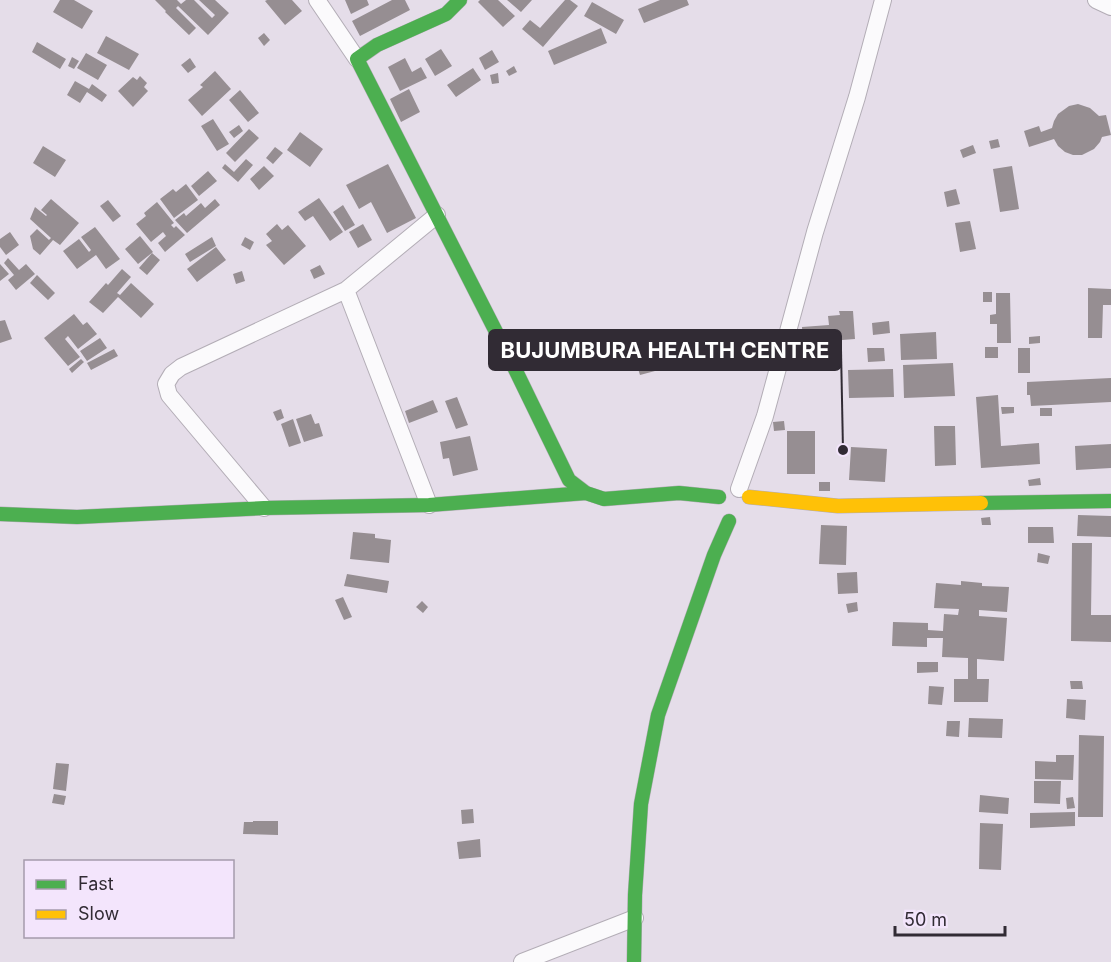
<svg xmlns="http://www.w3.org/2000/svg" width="1111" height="962" viewBox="0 0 1111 962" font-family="Inter,sans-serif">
<rect width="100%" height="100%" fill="#e5dde9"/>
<path fill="#968e92" d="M60,0H74L93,11L82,29L53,12Z
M155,0H177L181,4L186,0H194L212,18L215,15L199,0H215L229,13L208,35L178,6L176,8L196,28L189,35L165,12L166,11Z
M267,0H292L302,11L285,25L265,1Z
M345,0H367L369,5L351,14Z
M392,0H405L410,10L360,36L352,21Z
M480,0H498L515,16L503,27L478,2Z
M507,0H532L521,12Z
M565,0H570L578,6L543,47L522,29L530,20L540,28Z
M660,0H687L689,5L644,23L638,9Z
M592,2L624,20L616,34L584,16Z
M601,28L607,43L554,65L548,51Z
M264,33L270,40L264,46L258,38Z
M106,36L139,54L129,70L97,53Z
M37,42L66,59L60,69L32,52Z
M441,49L452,66L435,76L425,59Z
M492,50L499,62L485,70L479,58Z
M86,53L107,65L98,80L77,68Z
M72,57L79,61L74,69L68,66Z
M190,58L196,67L188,73L181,65Z
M405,58L412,72L421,67L427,78L400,91L388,67Z
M514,66L517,72L509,76L506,71Z
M473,68L481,80L456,97L447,85Z
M215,71L231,89L202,116L188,100L203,87L200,85Z
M498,73L499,83L492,84L490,75Z
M140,76L147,83L144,87L148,91L133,107L118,91L133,77L137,80Z
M75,81L89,89L92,84L107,95L102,102L87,92L80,103L67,95Z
M409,89L420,112L401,122L390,99Z
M240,90L259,113L248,122L229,100Z
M1078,104L1090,108L1099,116L1106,115L1111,135L1102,137L1100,142L1094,149L1082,155H1073L1065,152L1058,146L1054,139L1029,147L1024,131L1039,126L1041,132L1052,128L1054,121L1058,114L1069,106Z
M213,119L229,144L217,151L201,126Z
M239,125L243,131L234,138L229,132Z
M249,129L259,138L235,162L226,153Z
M300,132L323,149L310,167L287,150Z
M998,139L1000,147L991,149L989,141Z
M973,145L976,153L963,158L960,150Z
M43,146L66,160L55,177L33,163Z
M275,147L283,153L273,164L266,158Z
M246,159L253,165L238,182L222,168L225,164L234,172Z
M388,164L416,218L387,233L371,202L359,209L346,185Z
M264,166L274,176L259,190L250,179Z
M1012,166L1019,209L1000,212L993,169Z
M208,171L217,181L199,196L191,186Z
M186,184L198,200L174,218L160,199L173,189L176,192Z
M956,189L960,204L947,207L944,192Z
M319,198L343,232L330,241L313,216L305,221L298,212Z
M51,199L79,223L60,245L53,240L40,255L33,249L30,236L37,229L49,240L51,238L30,219L35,207L46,216L47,215L41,210Z
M215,199L220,205L187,233L175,220L184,213L186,216L201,203L205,208Z
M108,200L121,216L113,222L100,206Z
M157,202L174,223L171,225L174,228L176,226L185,235L165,252L158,243L166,236L163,232L151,242L136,224L146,216L144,213Z
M343,205L355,225L345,231L333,212Z
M970,221L976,249L960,252L955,223Z
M277,224L282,230L288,225L306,246L284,265L266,245L272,241L266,234Z
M363,224L372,240L358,248L349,232Z
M95,227L120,259L106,269L96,255L77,269L63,251L79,239L89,252L91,250L81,237Z
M10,232L19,245L6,255L0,247V239Z
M140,236L153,252L138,264L125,249Z
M212,237L216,246L190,262L185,254Z
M245,237L254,242L250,250L241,245Z
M216,247L226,260L197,282L187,269Z
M152,253L160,260L147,275L139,268Z
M8,258L19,270L26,264L35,274L16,290L8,280L14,275L4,263Z
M0,264L9,274L0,281Z
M320,265L325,274L314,279L310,270Z
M122,269L131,277L117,293L120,295L131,283L154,304L141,318L118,297L103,313L89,302L106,283L108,285Z
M242,271L245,281L236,284L233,274Z
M37,275L55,293L48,300L30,283Z
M1088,288L1111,289V305H1103L1102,338H1088Z
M983,292H992V302H983Z
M996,293H1010L1011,343H997V324H990V315L996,314Z
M839,311H853L855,339L803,343L802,327L829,325L828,316L840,315Z
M74,314L83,325L87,322L97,334L78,349L68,336L65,339L80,357L68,366L44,338Z
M5,320L12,339L0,343V321Z
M889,321L890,333L873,335L872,323Z
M936,332L937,359L901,360L900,334Z
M1040,336V343L1029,344V337Z
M100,338L107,348L87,361L80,351Z
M664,347L670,367L640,375L634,356Z
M985,347H998V358H985Z
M867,348H884L885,361L868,362Z
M1018,348H1030V373H1018Z
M114,349L118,356L91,370L87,363Z
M81,359L84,362L72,373L69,369Z
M953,363L955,396L904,398L903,365Z
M893,369L894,397L849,398L848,370Z
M1111,378V402L1031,406L1030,395H1027V382Z
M998,395L1001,446L1039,443L1040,464L981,468L976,397Z
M457,397L468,425L456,429L445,401Z
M433,400L438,412L409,423L405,411Z
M1001,407H1014V413L1002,414Z
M1040,408H1052V416H1040Z
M281,409L284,418L277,421L273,412Z
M311,414L315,424L319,423L323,436L304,442L296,419Z
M293,419L301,443L289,447L281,424Z
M784,421L785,430L774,431L773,422Z
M934,426H955L956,465L935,466Z
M787,431H815V474H787Z
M470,436L478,470L453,476L449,458L443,459L440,442Z
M1111,444V468L1076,470L1075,446Z
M851,447L887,449L885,482L849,480Z
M1040,478L1041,485L1029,486L1028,480Z
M819,482H830V491H819Z
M1078,515L1111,516V537L1077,536Z
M990,517L991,525H982L981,518Z
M821,525L847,526L846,565L819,564Z
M1028,527H1053L1054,543H1028Z
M353,532L375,534V538L391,540L389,563L350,559Z
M1072,543H1092L1091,615H1111V642L1071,641Z
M1038,553L1050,556L1048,564L1037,562Z
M857,572L858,593L838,594L837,573Z
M347,574L389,581L387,593L344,586Z
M961,581L982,583V586L1009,587L1007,612L979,610V616L1007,618L1004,661L977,659V679H989L988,702H954V679H968V658L942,657L943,638H927V647L892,646L893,622L928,623V630L943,631L944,614L958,615L959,609L934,608L936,583L961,585Z
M343,597L352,617L344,620L335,600Z
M422,601L428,607L423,613L416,607Z
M857,602L858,611L848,613L846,604Z
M917,662H938V672L917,673Z
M1070,681H1082L1083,689H1071Z
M929,686L944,687L942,705L928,704Z
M1067,699L1086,700L1085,720L1066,718Z
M969,718L1003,719L1002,738L968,737Z
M947,721H960L959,737L946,736Z
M1079,735L1104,736L1103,817H1078Z
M1056,755H1074L1073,780L1035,779V761L1056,762Z
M56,763L69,764L66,791L53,789Z
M1034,781H1061L1060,804L1034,803Z
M54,794L66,796L64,805L52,803Z
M980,795L1009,798L1008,814L979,812Z
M1073,797L1075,808L1067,809L1066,798Z
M473,809L474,823L462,824L461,810Z
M1075,812V826L1030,828V813Z
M253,821H278V835L243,834L244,822H253Z
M980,823L1003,824L1001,870L979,869Z
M480,839L481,857L459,859L457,842Z"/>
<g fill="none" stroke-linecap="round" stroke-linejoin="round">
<defs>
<path id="street" d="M317,0L357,59
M1096,0L1111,7
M346,290L429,505
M739,489L765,416L815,232L857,97L883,0
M264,508L169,395L166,384L172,374L181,367L346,290L437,215
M522,962L635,918"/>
<path id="fast" d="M460,0L446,14L377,45L357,59L514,367L569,480L586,493L604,499L679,493L719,497
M981,503L1111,501
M0,514L77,517L264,508L429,505L586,493
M634,962L635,895L641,804L658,715L714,555L729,521"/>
<path id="slow" d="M749,497L838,506L981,503"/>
</defs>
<use href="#street" stroke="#b3adb6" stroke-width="18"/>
<use href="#fast" stroke="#b3adb6" stroke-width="15"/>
<use href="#slow" stroke="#b3adb6" stroke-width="15"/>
<use href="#street" stroke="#fbfafc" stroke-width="16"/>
<use href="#fast" stroke="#4caf50" stroke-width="14"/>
<use href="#slow" stroke="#ffc107" stroke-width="14"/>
</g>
<path fill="none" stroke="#312b34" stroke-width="2" d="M843 450L841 350"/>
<circle fill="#312b34" stroke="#f3e5fc" stroke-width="2" cx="843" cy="450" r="6"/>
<rect fill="#312b34" stroke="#312b34" stroke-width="2" x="489" y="330" width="352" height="40" rx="6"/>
<g font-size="22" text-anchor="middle" font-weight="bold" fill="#fff">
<text x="665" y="358">BUJUMBURA HEALTH CENTRE</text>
</g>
<rect x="24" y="860" width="210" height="78" fill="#f3e5fc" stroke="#a59bac" stroke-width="1.5"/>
<rect x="36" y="880" width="30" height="9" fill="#4caf50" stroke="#a59bac" stroke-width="1.5"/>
<text x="78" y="890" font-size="18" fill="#312b34">Fast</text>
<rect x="36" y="910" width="30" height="9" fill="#ffc107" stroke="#a59bac" stroke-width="1.5"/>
<text x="78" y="920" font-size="18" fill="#312b34">Slow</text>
<path d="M895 926v9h110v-9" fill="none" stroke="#312b34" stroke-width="3"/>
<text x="904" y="926" font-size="18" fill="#312b34" stroke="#f3e5fc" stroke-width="4.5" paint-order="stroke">50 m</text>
</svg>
